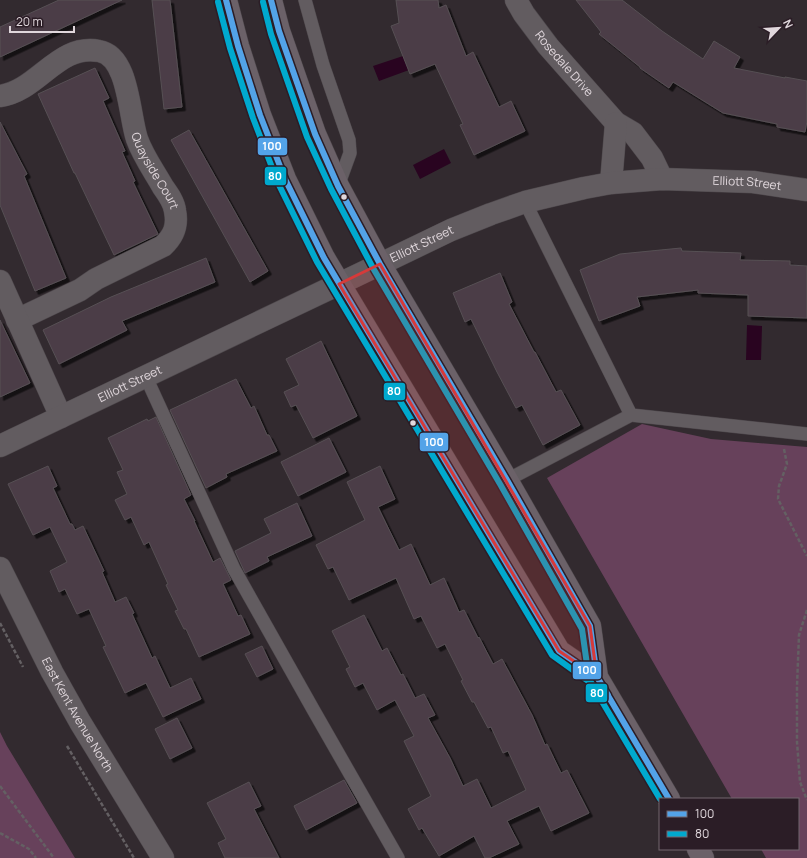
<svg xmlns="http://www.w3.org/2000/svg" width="807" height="858" viewBox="0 0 807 858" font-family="Manrope,sans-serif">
<defs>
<filter id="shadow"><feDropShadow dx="3.5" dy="3.5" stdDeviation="0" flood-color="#0009"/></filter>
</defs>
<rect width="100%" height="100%" fill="#322a2f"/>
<path fill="#67415b" d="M642,424L711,439L807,447V858H766L761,849H798V799H732L547,478Z
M0,732L7,746L75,858H0Z"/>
<path fill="#290420" d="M403,56L409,70L379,81L373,66Z
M444,149L451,163L420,179L413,165Z
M747,325L762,326L761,360H746Z"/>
<path fill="#4c3c47" stroke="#565054" filter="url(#shadow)" d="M59,0H122L0,57V27Z
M152,0H170L182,107L164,109Z
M396,0H438L439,8L446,5L466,56L473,52L499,107L511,101L525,131L474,155L460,125L463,124L435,64L410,74L391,26L399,23Z
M576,0H622L662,31L703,59L714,41L740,57L734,68L785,78V77L807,81V121L805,132L777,127V124L723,113L673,82L669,88L640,68V67L599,34L601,32Z
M95,68L109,98L103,101L125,151L122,152L135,181L133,182L158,234L114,255L75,173H74L38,94Z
M0,122L27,174L24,176L66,278L35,291L0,205Z
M189,130L268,271L250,282L171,140Z
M681,248L682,251L741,253L740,260L790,261V265L807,266V318L748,316V295L698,293V290L637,297L640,306L599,321L580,270L620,254Z
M206,258L215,282L122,321L127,330L59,364L43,330L111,297Z
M500,273L512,302L509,304L534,352H535L556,392L561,390L580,425L543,445L522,405L516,408L497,372L471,319L465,322L453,293Z
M0,320L30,383L0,397Z
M321,341L357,416L313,438L296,405L291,407L284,392L299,385L286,359Z
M236,379L251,408L254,406L267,435H269L277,451L226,474L227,477L206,488L170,410Z
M156,417L191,495L184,499L195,521H194L213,562L220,558L231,580L223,584L238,616L241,615L250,634L199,657L186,629H184L175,611L178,610L166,585L168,584L149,542L144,545L131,517L125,520L115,500L127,494L117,472L123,470L108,438L147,419L148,421Z
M329,438L346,472L298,496L281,462Z
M48,466L57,486L53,488L70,524H72L75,530L83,526L104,571L102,572L115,602L126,597L134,613L132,614L152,658L155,656L170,688L191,678L201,699L163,717L146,683L125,693L103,647L106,646L89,609L77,614L65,589L59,592L50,571L67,562L50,527L33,535L8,484Z
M380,466L395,499L378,507L399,550L411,544L430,585L444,578L459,612L464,610L478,638L479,637L493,664L502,659L532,715L545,745L547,744L561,773L567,770L589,813L551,831L539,806L507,821L519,844L489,858H485L474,836L439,856L422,828L419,830L408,809L431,796L404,741L414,736L395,700L377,710L363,683L355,687L346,669L350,667L332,631L364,615L382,651L387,648L401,675L403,674L415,698L424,694L435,715L428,718L450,758L463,786L477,779L491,808L526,790L508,751L503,753L491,727L488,728L474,702H472L461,681L463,680L445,644L437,648L421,616L414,619L396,578L349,600L333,567L328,569L316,545L365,520L347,482Z
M297,503L312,536L267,557L269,561L245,573L235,551L271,533L264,519Z
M262,646L273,669L257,677L245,654Z
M177,718L192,748L170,759L155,729Z
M344,780L357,803L306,830L294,806Z
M249,782L261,806L254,809L279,858H225L218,843L226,839L207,803Z"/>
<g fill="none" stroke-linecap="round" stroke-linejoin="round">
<defs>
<path id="lane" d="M305,0L323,65L349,140L350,153L338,186
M145,375L234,569L314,711L398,858
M631,415L807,434
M507,480L631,415L525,202"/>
<g id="street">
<path id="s1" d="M516,0L524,14L548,46L616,123L633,133L652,158L662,179"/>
<path id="s2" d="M0,96C38,91 58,43 99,51C129,56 129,116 137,139C143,156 154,171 163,187C168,194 174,202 175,211C178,226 174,236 163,246L96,279L80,290L17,320"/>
<path d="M611,183L616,123"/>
<path d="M0,281L61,417"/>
<path id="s3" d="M0,446L339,284"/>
<path id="s4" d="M0,568L52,672L80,722L163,858"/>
</g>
<g id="secondary">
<path id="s5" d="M339,284L451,230L491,214L525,202L584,188L611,183L662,179L753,182L807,190"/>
</g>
<path id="primary" d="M226,0L238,46L260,115L285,179L324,258L559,651L597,677
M271,0L279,31L315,134L338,186L380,264L507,480L590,626L597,677L669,799
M698,849L703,858"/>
</defs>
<use href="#lane" stroke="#4d474b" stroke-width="14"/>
<use href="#street" stroke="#4d474b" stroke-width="23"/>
<use href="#secondary" stroke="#4d474b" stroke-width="23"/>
<use href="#primary" stroke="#4d474b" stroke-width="23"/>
<path stroke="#646063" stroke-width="2.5" stroke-dasharray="4 2" stroke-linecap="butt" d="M784,449L787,464L779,486L778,499L807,556
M807,610L799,635L797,686V742L800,782L807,800
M0,623L23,667
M67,746L134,858
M0,786L54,858
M0,833L29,849L36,858"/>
<use href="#lane" stroke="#625c60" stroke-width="13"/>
<use href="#street" stroke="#625c60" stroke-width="22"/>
<use href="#secondary" stroke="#625c60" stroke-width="22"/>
<use href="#primary" stroke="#6b6168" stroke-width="22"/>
<defs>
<path id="bus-1" d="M226,0L238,46L260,115L285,179L324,258L559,651L597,677L669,799
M271,0L279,31L315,134L338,186L380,264L507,480L590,626L597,677L608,695"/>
<path id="bus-2" d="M218,2L230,48L253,118L278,183L317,262L552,655L591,683L660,799
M263,2L271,34L307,137L331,189L373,268L500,484L582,629L589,679L601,699"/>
</defs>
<use href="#bus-1" stroke="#2b1d26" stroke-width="9"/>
<use href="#bus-2" stroke="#2b1d26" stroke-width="9"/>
<use href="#bus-1" stroke="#53a3e8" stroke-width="6"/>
<use href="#bus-2" stroke="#00a9ce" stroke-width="6"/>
</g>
<path fill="#d73a3a" fill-opacity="0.2" stroke="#d73a3a" stroke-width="3" stroke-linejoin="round" d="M380,264L590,626L597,677L559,651L339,284Z"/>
<g fill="#e0d7dc" stroke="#2b1d26" stroke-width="1.5">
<circle cx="344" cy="197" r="3.5"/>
<circle cx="413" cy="423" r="3.5"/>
</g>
<g text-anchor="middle" stroke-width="4" stroke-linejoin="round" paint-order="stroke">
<g font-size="12" fill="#e0d7dc" stroke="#2b1d26">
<text dy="4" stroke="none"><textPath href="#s1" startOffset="80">Rosedale Drive</textPath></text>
<text dy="4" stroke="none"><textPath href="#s2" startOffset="249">Quayside Court</textPath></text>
<text dy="4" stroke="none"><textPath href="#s5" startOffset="428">Elliott Street</textPath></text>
<text dy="4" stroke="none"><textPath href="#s5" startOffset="92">Elliott Street</textPath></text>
<text dy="4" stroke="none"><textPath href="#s3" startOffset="144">Elliott Street</textPath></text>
<text dy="4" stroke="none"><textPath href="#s4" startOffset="166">East Kent Avenue North</textPath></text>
</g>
</g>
<g stroke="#2b1d26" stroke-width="1.5">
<rect x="257" y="137" width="31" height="19" rx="4" fill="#53a3e8"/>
<rect x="264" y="166" width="23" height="20" rx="4" fill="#00a9ce"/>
<rect x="383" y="382" width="23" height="19" rx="4" fill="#00a9ce"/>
<rect x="419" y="432" width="30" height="20" rx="4" fill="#53a3e8"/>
<rect x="572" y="661" width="30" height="19" rx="4" fill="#53a3e8"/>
<rect x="585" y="683" width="23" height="20" rx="4" fill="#00a9ce"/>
</g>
<g font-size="11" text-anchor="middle" font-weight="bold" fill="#fff">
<text x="272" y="150">100</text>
<text x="275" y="180">80</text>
<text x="394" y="395">80</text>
<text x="434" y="446">100</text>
<text x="587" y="674">100</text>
<text x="597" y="697">80</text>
</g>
<rect x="659" y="798" width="140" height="52" fill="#2b1d26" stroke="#73676f"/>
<rect x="667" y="811" width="20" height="6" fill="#53a3e8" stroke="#73676f"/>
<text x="695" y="818" font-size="12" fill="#e0d7dc">100</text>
<rect x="667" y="831" width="20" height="6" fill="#00a9ce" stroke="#73676f"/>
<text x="695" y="838" font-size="12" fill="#e0d7dc">80</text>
<g transform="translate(779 28) rotate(65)" stroke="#2b1d26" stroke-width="3" paint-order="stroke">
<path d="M0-3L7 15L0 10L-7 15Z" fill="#e0d7dc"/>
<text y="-6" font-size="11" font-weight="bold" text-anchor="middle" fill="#e0d7dc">N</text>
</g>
<path d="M10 26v6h64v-6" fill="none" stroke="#e0d7dc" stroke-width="2"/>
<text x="16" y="26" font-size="12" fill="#e0d7dc" stroke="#2b1d26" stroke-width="3" paint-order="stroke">20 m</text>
</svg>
